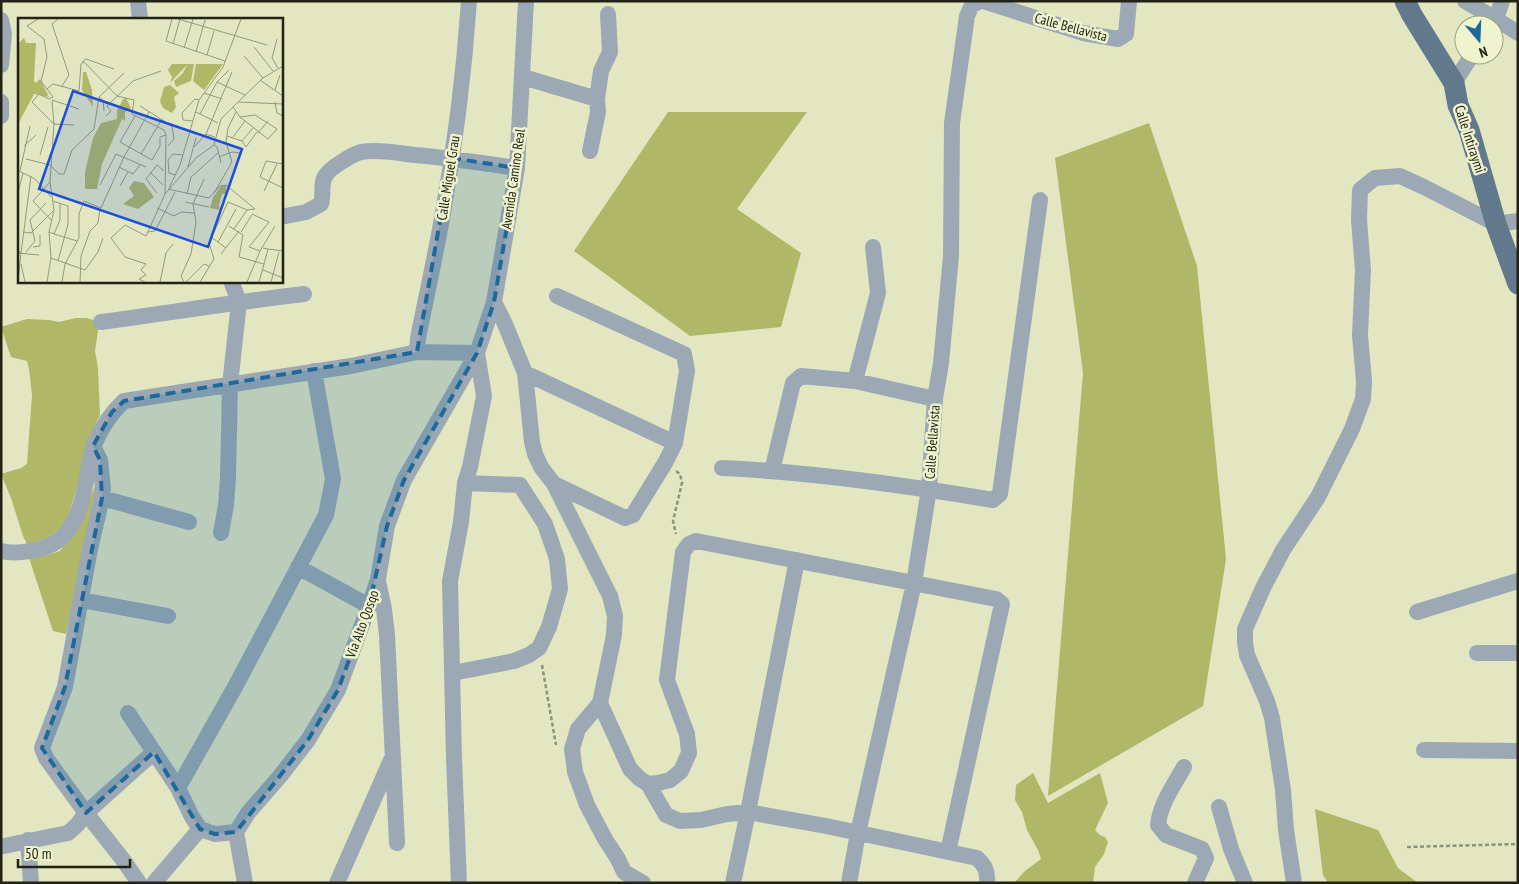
<svg xmlns="http://www.w3.org/2000/svg" width="1519" height="884" viewBox="0 0 1519 884" font-family="'PT Sans Narrow',sans-serif">
<rect width="100%" height="100%" fill="#e2e7c2"/>
<path fill="#b0b767" d="M668,112H807L737,209L801,253L781,327L690,336L574,251Z
M1149,123L1197,266L1226,559L1203,706L1048,796L1083,373L1055,158Z
M76,318H86L97,321L98,331L95,351L98,368L100,415L96,423L66,524L47,539L27,544L23,536L11,498L1,474L21,468L27,464L32,395L29,369L27,361L11,357L1,327L27,319L49,320L59,322Z
M100,473L82,566L66,634L53,631L29,558L47,555L60,551L69,539L87,506Z
M1033,773L1048,803L1100,773L1108,803L1095,830L1100,835L1105,837L1108,842L1104,854L1095,867L1093,883H1014L1025,871L1041,859L1038,850L1027,830L1022,812L1015,800L1016,785Z
M1315,809L1378,830L1398,868L1418,883H1328L1323,875Z"/>
<g fill="none" stroke-linecap="round" stroke-linejoin="round">
<path stroke="#8e9277" stroke-width="2.5" stroke-dasharray="4 2.5" stroke-linecap="butt" d="M676,471L680,474L682,483L673,521L676,534
M542,665L556,745
M1407,847L1518,844"/>
<path stroke="#9ca9b4" stroke-width="16" d="M138,1L140,19
M983,1L1083,33L1118,39L1126,34L1129,1
M1465,1L1496,19L1518,33
M1,20L4,34L1,65
M1492,25L1496,19L1502,1
M523,77L597,99
M1454,83L1472,55
M1,102V116
M590,151L598,112L597,99L601,71L610,52L608,14
M281,217L306,212L321,204C324,195 320,182 326,175C330,168 353,154 361,152C378,149 397,153 415,155C449,158 483,163 517,168
M494,302L505,324L525,373L532,442L535,454L541,467L554,484L610,596L615,616L614,635L600,703L630,769L640,779L648,784L658,783L670,780L681,771L689,753L687,734L667,680L683,552L689,544L696,541L996,599L1002,604L948,852
M101,322C168,313 236,302 304,294
M417,352L418,338C426,298 435,258 442,218C455,146 464,74 469,1
M525,373L675,443
M855,381L878,293L873,247
M94,448L100,460L103,488L102,498L90,549L65,687L42,748L46,758L86,813L124,861L139,883
M722,468C813,472 904,485 993,500L1000,494L1040,200
M772,471L793,383L801,376L855,381L935,399
M554,484L625,518L633,515L665,463L675,443L687,371L684,354L557,296
M102,498L189,522
M221,533L226,505L228,478L230,385L239,302L231,281
M1,551C12,554 25,552 35,550C75,544 82,504 88,471C90,462 91,453 94,445C101,428 111,413 124,401L351,366L417,352L477,353
M298,567L369,606
M378,581L384,609L387,635L397,843
M81,600L168,616
M1417,612L1518,581
M1477,653H1518
M453,673L514,661L529,655L539,648L549,627L560,589L557,559L545,524L520,485L465,483
M600,703L578,729L572,749L575,772L587,805L605,839L618,859L624,872L643,883
M128,713L178,788L192,817L200,829L215,834L236,832
M1424,750L1518,751
M1184,767C1174,785 1160,804 1158,825L1166,835L1202,849L1206,858L1195,883
M648,784L666,815L680,821L701,820L727,814L748,812L826,826L977,858C985,866 988,871 987,883
M178,788L235,687L326,515L333,479L314,371
M1219,807L1231,849L1245,883
M28,840L31,883
M4,846L68,833L77,825L86,813L154,752
M154,883L200,829
M245,883L236,832L248,813L281,775L308,740L338,690L369,606L378,579L387,526L404,480L477,353L494,302L517,168L526,1
M337,883L391,760
M459,883L454,758L450,581L461,522L465,483L470,467L484,396L477,353
M733,883L748,812L797,560
M849,883L858,833L914,583L929,489L935,399L941,363L951,256L952,123L967,16L972,5L980,1
M1294,883L1286,830L1283,790L1272,718L1267,701L1247,655L1245,643V629L1263,588L1283,550L1318,497L1352,429L1363,399L1364,381L1360,335L1363,270L1359,220L1360,190L1375,178L1400,176L1424,187L1496,224L1518,221"/>
<path stroke="#62798d" stroke-width="21" d="M1405,1L1412,15L1454,83L1458,105L1469,130L1496,224L1518,284"/>
</g>
<path fill="#1d699c" fill-opacity="0.2" stroke="#1d699c" stroke-width="4" stroke-dasharray="10 6" stroke-linejoin="round" d="M451,158L517,168L494,302L477,353L404,480L387,526L369,606L338,690L308,740L236,832L215,834L200,829L154,752L86,813L42,748L65,687L102,498L100,460L93,446L112,412L124,401L417,352Z"/>
<g text-anchor="middle" stroke-width="5" stroke-linejoin="round" paint-order="stroke">
<g font-size="14" fill="#222316" stroke="#eff4cf">
<text transform="translate(1071 27) rotate(15)" y="5">Calle Bellavista</text>
<text transform="translate(1470 139) rotate(72)" y="5">Calle Intiraymi</text>
<text transform="translate(448 178) rotate(-81)" y="5">Calle Miguel Grau</text>
<text transform="translate(513 179) rotate(-82)" y="5">Avenida Camino Real</text>
<text transform="translate(932 442) rotate(-86)" y="5">Calle Bellavista</text>
<text transform="translate(362 624) rotate(-70)" y="5">Via Alto Qosqo</text>
</g>
</g>
<g transform="translate(18 18)">
<rect width="265" height="265" fill="#e2e7c2"/>
<path d="M6,20L8,25H18L16,63L18,65L22,61L31,79L16,76L0,106V26ZM154,46H176L173,63L158,69L156,63L165,55L169,47L152,65L154,59L150,52ZM178,46H205L186,72L175,63ZM65,54H68L74,72L75,89L64,72ZM152,67L161,75L156,79L158,89L154,95L145,90L142,83L146,69ZM108,80L113,90L107,94V103L104,101L84,146L79,171H67V154L75,120L83,105L99,101V93L105,81ZM116,163L126,165L136,179L120,191L105,186L116,178L111,170ZM208,167V176H204L201,187L202,192L192,190L195,179L203,168Z" fill="#b0b767"/>
<path fill="none" stroke="#95997d" stroke-width="1" d="M20,1L9,8L26,21L29,39L23,63L35,79L31,81L21,76L14,84L36,106L32,164L36,192L31,214L33,240L29,264M40,1L34,6L51,57L44,68M154,1L148,23L207,43M160,1L249,27M259,21L254,40L260,50M155,26L162,1M236,29L255,53M166,30L175,1M178,34L187,2M189,37L196,13M226,38L245,60M64,44L68,41L96,51M242,62L265,78M199,64L211,52M29,71L35,66L61,73L63,46L66,44L99,78L116,82L114,96L146,112L148,117M257,72L262,57M186,75L204,81M34,82L61,91M34,83L36,106L56,107M221,83L245,60L265,48M257,84L259,95L265,98M122,88L154,108L156,121L150,128M215,89L222,99L237,97L259,111L250,121L222,99M86,93L85,82L81,79L106,55M178,94L200,105M182,96L199,64L227,77M88,98L93,93L89,88L115,63L143,53M117,98L102,124L134,142L142,128V119L148,117L147,176M175,103L165,102L164,95L177,81L181,82M240,115L250,103M188,116L214,54M209,118L224,123L228,129L239,114M215,119L227,103M224,123L235,110M196,127L199,129L203,145M6,128L18,117M176,129L188,116L197,119M123,136L144,101M22,137L30,109M201,139L214,134L222,135M8,141L32,147L41,156H46L54,132L76,111L81,79M265,146L248,143L242,159L265,170M101,149L115,156L122,147M170,149L178,120M1,153L17,161L33,179M2,153L12,108M132,154L145,167M157,157L151,155L150,142L155,136L165,137M32,164L15,183L34,203M82,167L98,136L128,149M102,168L110,154M151,170L162,147L181,82L205,49L223,1M150,171L191,180L202,168L208,167L237,191L229,192L210,184L191,225L196,241L182,264M246,173L259,146M0,174L5,155M139,175L128,161L139,147L146,153M196,175L214,144L208,124L210,110L218,94M169,176L173,159L200,135M35,183L50,188V206L40,243M167,184L191,189M139,190L156,198L163,194L176,195M234,196L251,204L231,229L242,233M211,208L225,217L221,239L246,246L241,264M216,211L229,192M5,214L13,215L35,193M31,214L36,216L42,202V185M130,214L137,213L157,174M223,214L234,197M36,216L59,223M193,219L208,230M200,224L218,191M15,229L22,228V217M245,230L250,231L246,246M250,231L265,233M0,232L3,235L0,263M8,234L17,223L12,202L28,185M0,235L21,237M3,235L13,158M203,236L221,213M33,240L67,252L80,234L85,220M3,246L7,264M245,252L265,260M44,264L47,246L61,220V196L66,183L83,190L106,139L131,94M62,264L63,238L72,213L80,205L82,191M127,264L121,261L128,257L123,252L128,246L107,239L93,220L107,207L128,218L147,176L179,139L196,127L203,101L220,84L265,86M142,264L148,235L155,226M166,264L163,258L173,236L178,204L175,186L186,161M168,264L186,246L191,248M229,264L242,233L257,208M253,264L261,234"/>
<path fill="#1d4ed8" fill-opacity="0.15" stroke="#1d4ed8" stroke-width="2.5" d="M55,73L224,131L190,229L21,171Z"/>
<rect width="265" height="265" fill="none" stroke="#222316" stroke-width="2.5"/>
</g>
<rect width="1519" height="884" fill="none" stroke="#222316" stroke-width="5"/>
<g transform="translate(1479 40) rotate(161)"><circle r="24" fill="#eff4cf" stroke="#9da085"/>
<path d="M0-4L9 19L0 12L-9 19Z" fill="#1d699c"/>
<text y="-8" font-size="14" font-weight="bold" text-anchor="middle" fill="#222316">N</text>
</g>
<path d="M18 859v8h112v-8" fill="none" stroke="#222316" stroke-width="2.5"/>
<text x="25" y="859" font-size="15" fill="#222316" stroke="#eff4cf" stroke-width="4" paint-order="stroke">50 m</text>
</svg>
